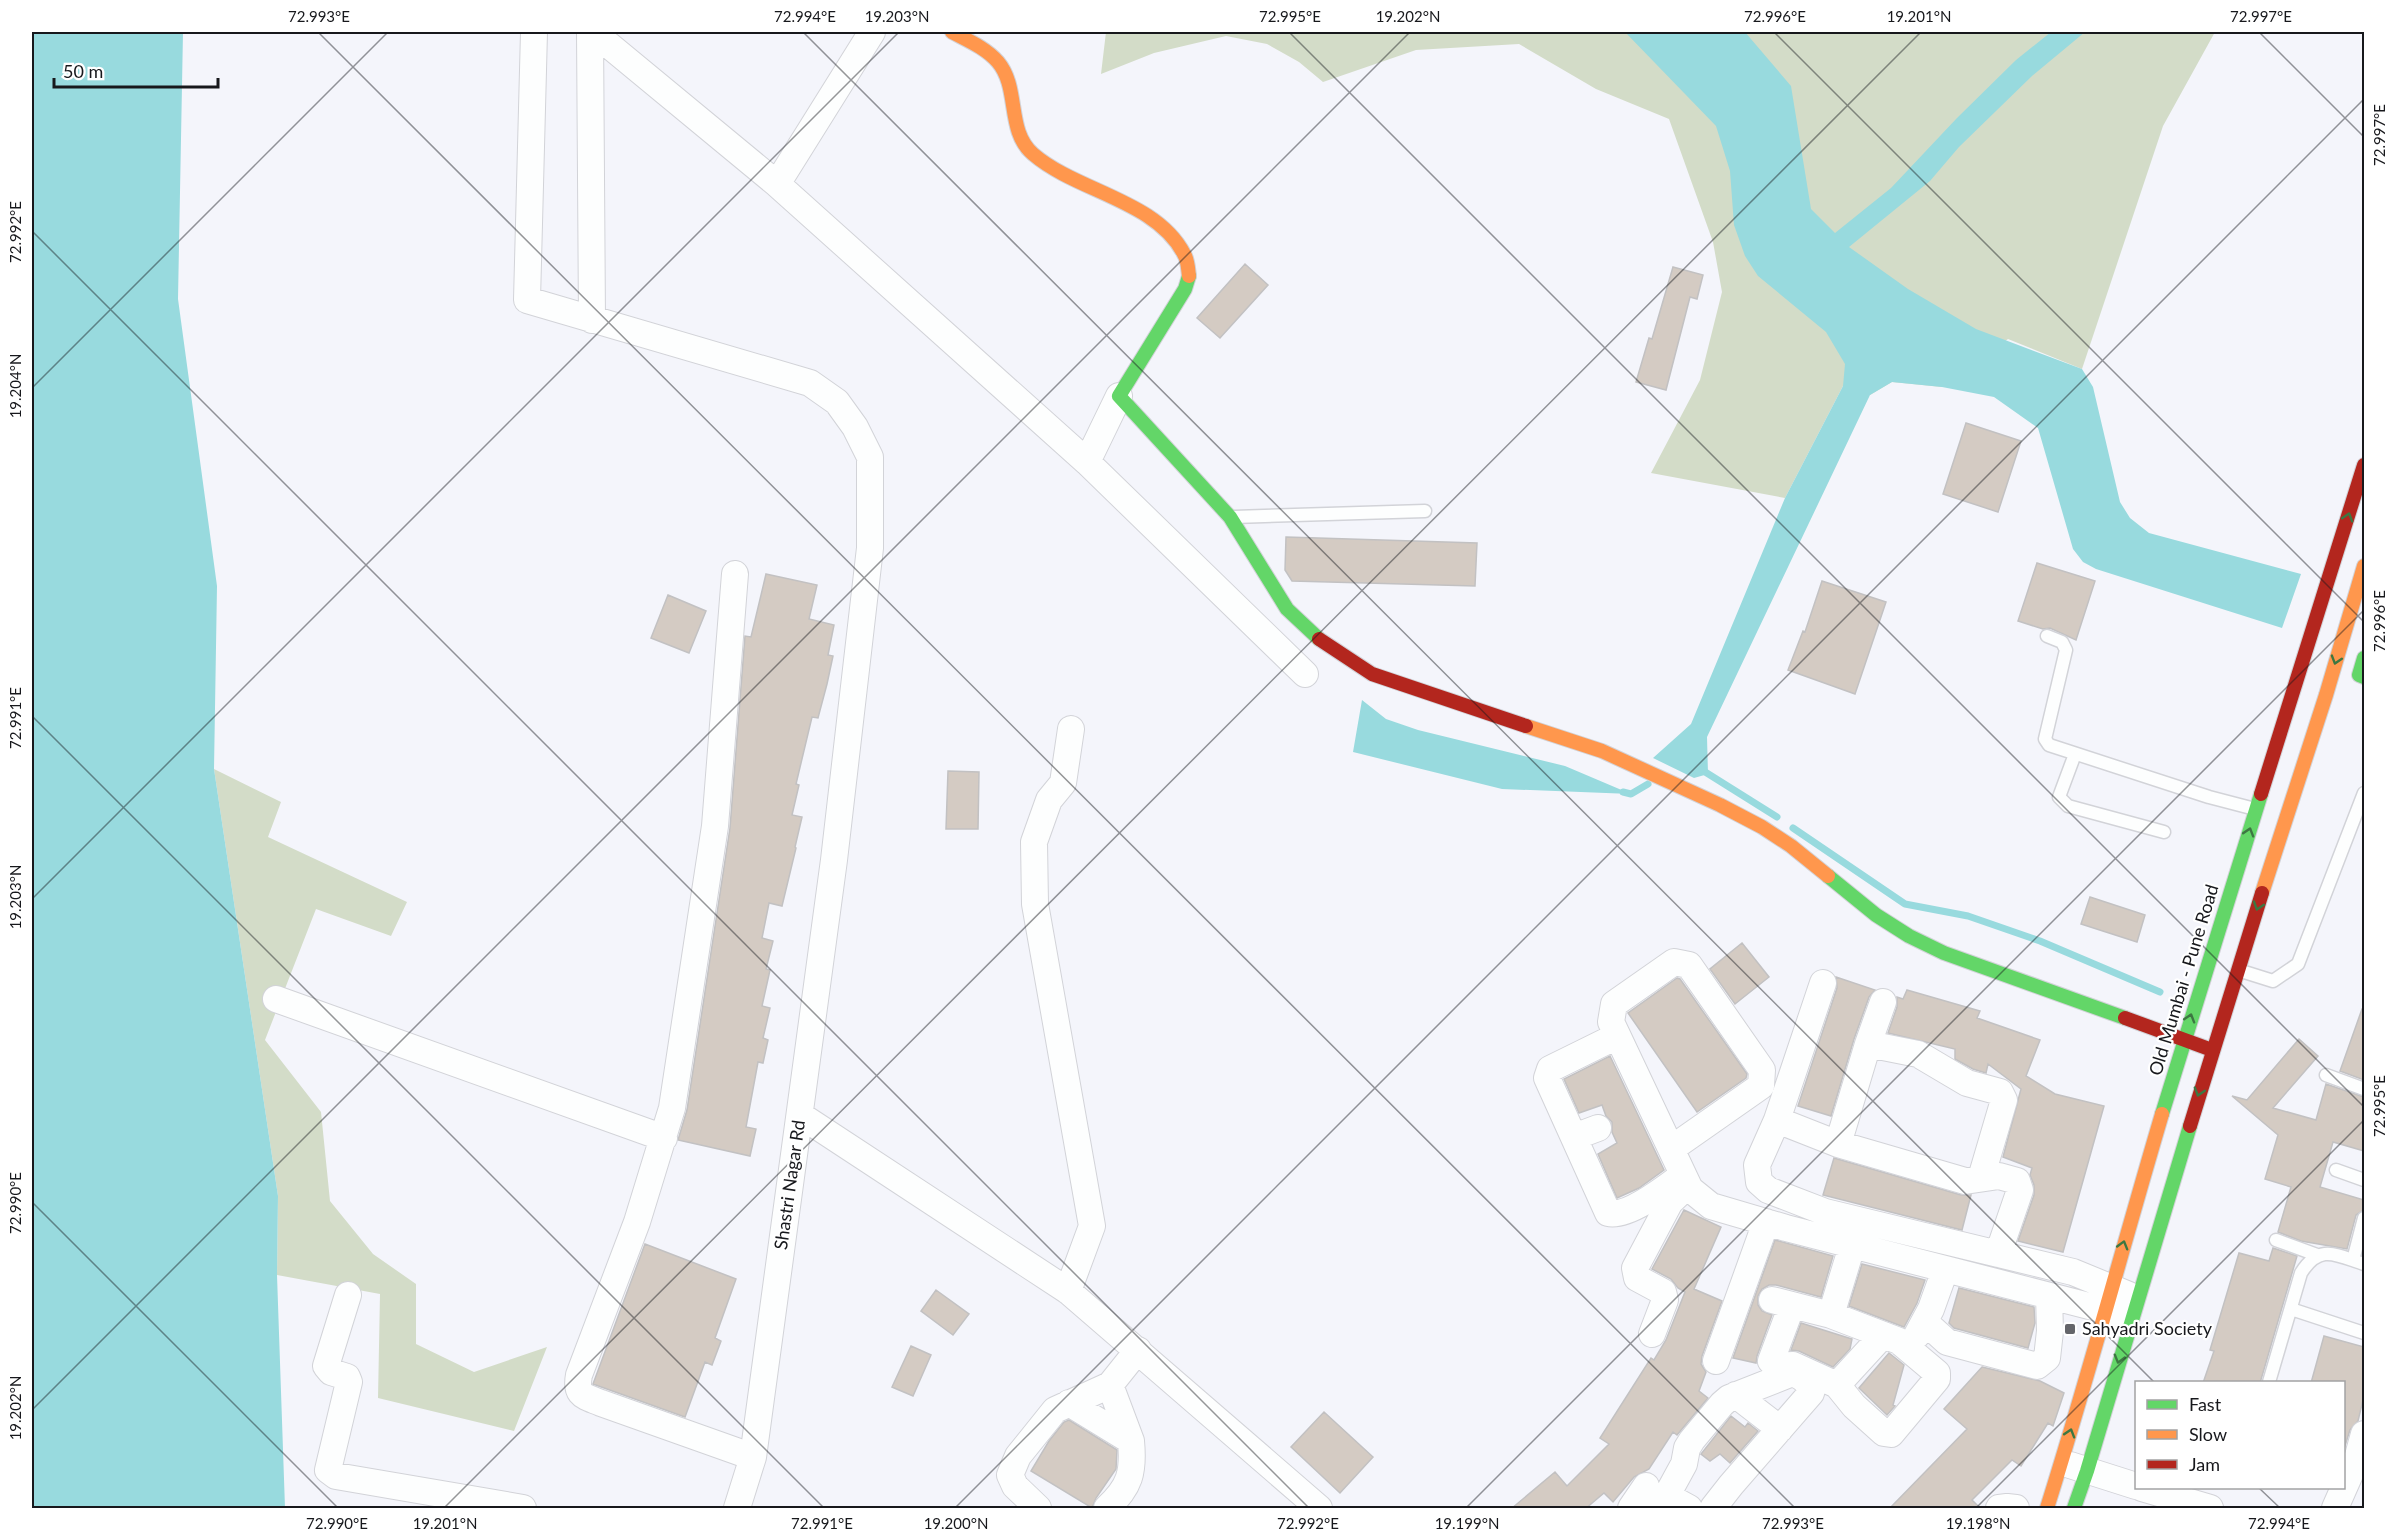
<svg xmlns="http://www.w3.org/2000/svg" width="2396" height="1540" viewBox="0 0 2396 1540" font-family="Lato,sans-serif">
<rect width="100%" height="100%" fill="#f4f5fb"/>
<path fill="#d3dcc8" d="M1106,32H2215L2163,126L2082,369L2008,339L1942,387L1892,382L1870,395L1843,386L1785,498L1651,473L1700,380L1722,292L1713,242L1669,119L1596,89L1519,44L1416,50L1323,82L1299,62L1267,44L1226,36L1154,53L1101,74Z
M214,769L281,802L268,837L407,902L391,936L316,909L265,1040L321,1112L330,1201L373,1254L416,1284V1344L474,1372L547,1347L514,1431L378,1398L380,1294L277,1275L278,1196Z"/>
<path fill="#98dade" d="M32,32H183L178,299L217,586L214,769L278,1196L277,1275L285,1508H32Z
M1625,32H1745L1791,86L1811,209L1835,233L1891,188L1957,118L2016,60L2051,32H2085L2032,76L1959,147L1930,181L1849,247L1908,289L1976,329L2082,369L2093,387L2120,502L2130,518L2149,533L2301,574L2282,628L2096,569L2083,562L2073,549L2038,428L1994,397L1942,387L1892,382L1870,395L1707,737L1708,774L1694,778L1653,758L1691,724L1785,498L1843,386L1845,364L1826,332L1758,276L1745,256L1734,225L1730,171L1716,126Z
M1362,700L1386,719L1418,730L1565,766L1631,794L1502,789L1353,752Z"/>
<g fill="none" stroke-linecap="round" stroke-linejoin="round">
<path stroke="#98dade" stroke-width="7" d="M1702,770L1777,817
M1623,792L1631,794L1648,784
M1793,828L1905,904L1968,916L2040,941L2160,992"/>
</g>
<path fill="#d4cbc3" stroke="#c2c1c2" stroke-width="1.5" d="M1245,264L1268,285L1220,338L1197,318Z
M1673,267L1703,275L1697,299L1690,297L1666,390L1636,382L1649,338L1652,339Z
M1966,423L2021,441L1998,512L1943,494Z
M1286,537L1477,543L1475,586L1292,581L1285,570Z
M2037,563L2095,581L2076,640L2050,628L2043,629L2018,621Z
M766,574L817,585L809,619L834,625L828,655L833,656L827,684L818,718L812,717L796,784L799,785L792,815L802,817L795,847L796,848L782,906L769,903L762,938L773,941L766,969L770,970L762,1006L770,1008L763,1038L768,1040L763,1063L758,1062L746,1127L756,1129L750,1156L678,1140L687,1110L730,828L745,636L751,637Z
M1822,581L1886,602L1855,694L1788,670L1803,631L1805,632Z
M668,595L706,611L689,653L651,638Z
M948,771L979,772L978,829H946Z
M2090,897L2145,915L2137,942L2081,924Z
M1742,943L1769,977L1735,1004L1710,969Z
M1836,977L1875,990L1869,997L1854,1039L1831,1116L1798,1106L1837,988Z
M1677,978L1680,979L1747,1074L1746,1078L1697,1112L1628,1013Z
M1907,990L1980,1011L1977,1018L2040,1040L2026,1076L2055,1094L2104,1106L2063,1252L2018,1241L2034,1195V1185L2030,1175L2032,1168L2003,1157L2021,1089L1988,1064L1986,1073L1973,1069L1955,1059V1049L1888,1033L1897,1007V997L1903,999Z
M2362,1009H2364V1080L2340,1071Z
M2299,1039L2318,1056L2273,1108L2316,1120L2326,1084L2364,1097V1151L2333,1142L2320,1187L2364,1200V1210L2356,1215L2347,1249L2301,1241L2278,1232L2291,1187L2265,1179L2278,1135L2232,1096L2247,1100Z
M1610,1056L1664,1170L1639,1188L1617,1198L1598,1154L1617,1143L1612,1132V1122L1606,1116L1602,1105L1579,1113L1564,1079Z
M1834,1158L1961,1195H1971L1962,1230L1823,1195Z
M1684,1210L1721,1227L1694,1289L1722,1301L1702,1356L1701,1364L1706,1372L1699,1391L1708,1398L1677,1435L1673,1432L1649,1469L1634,1477L1613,1502L1604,1493L1585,1509H1511L1555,1472L1567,1486L1609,1444L1600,1438L1651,1358L1654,1360L1666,1340L1685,1292L1678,1288L1671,1279L1652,1269Z
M1775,1240L1833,1256L1821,1297L1776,1285H1769L1762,1289L1758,1296V1305L1762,1311L1772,1315L1757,1356L1756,1363L1733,1358Z
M645,1244L736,1279L715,1338L721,1341L712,1365L705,1362L685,1417L593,1384Z
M2273,1248L2297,1256L2260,1383H2203L2214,1351L2210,1350L2239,1253L2269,1261Z
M1862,1264L1925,1280L1917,1303L1904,1327L1849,1306Z
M1959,1288L2034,1307L2035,1323L2028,1348L1954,1328L1949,1323Z
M936,1290L969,1314L953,1335L921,1311Z
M1801,1323L1852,1339L1850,1349L1833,1367L1799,1351L1791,1350Z
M2324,1336L2364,1347V1396L2358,1421L2350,1430L2343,1452V1383H2311Z
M911,1346L931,1355L913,1396L892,1387Z
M1889,1353L1904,1365L1893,1405L1895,1406L1887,1415L1859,1388Z
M1982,1367L2040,1381L2064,1393L2053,1426L2048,1423L2021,1466L2012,1460L1972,1500L1981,1509H1889L1967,1429L1944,1409Z
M1324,1412L1373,1457L1340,1493L1291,1447Z
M1731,1416L1745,1427L1748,1423L1758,1431L1730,1463L1720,1454L1710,1461L1701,1454Z
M1069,1420L1117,1450L1116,1469L1096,1498L1092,1508L1031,1471L1049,1441L1064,1422Z"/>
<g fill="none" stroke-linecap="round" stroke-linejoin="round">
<defs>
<path id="lane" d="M1234,517L1425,511
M2047,636L2062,642L2066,650L2045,739L2049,745L2209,797L2255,809
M2075,754L2059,797L2068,806L2164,832
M2238,970L2273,981L2298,964L2364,793
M2326,1075L2364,1089
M2336,1170L2364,1180
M2276,1240L2317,1255
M2353,1260L2364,1218
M2291,1309L2364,1333
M2269,1382L2301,1273C2320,1243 2336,1255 2364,1264"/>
<path id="street" d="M534,32L527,300L810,383L837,402L855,427L870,457V548L834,860L753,1457L737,1508
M590,32L592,320
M593,32L777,184L1087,462L1119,396
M777,184L872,32
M1087,462L1305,674
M735,574L715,826L672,1108L637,1222L579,1375C575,1396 584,1396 601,1403L753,1457
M1823,983L1777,1120L1757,1165L1759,1182L1768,1190L1825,1212L2073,1272L2129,1295
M276,999L664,1138
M1617,1036L1550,1069L1547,1078L1608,1213C1628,1218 1667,1187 1683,1175
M1868,1044L1883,1002
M800,1115L1068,1291L1319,1508
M1777,1120L1838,1144L1965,1181L1999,1176L2017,1181L2020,1190L1998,1254
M1574,1137L1598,1128
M1838,1144L1868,1044L1918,1054L1967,1083L2000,1092L2004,1100L1981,1178
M1671,1149L1761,1086L1762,1070L1689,965L1674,962L1614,1004L1611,1022L1690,1189L1711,1206L1786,1228L2124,1315
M1068,1291L1092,1226L1035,904L1034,842L1049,800L1063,783L1071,729
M348,1295L326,1366L331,1372L347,1377L349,1382L328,1470L336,1476L523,1508
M1772,1300L1831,1315L1852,1246
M1792,1305L1771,1361L1776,1366L1793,1365L1837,1385L1854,1406L1884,1433L1891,1434L1937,1379V1373L1899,1341L1831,1315
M1925,1322L1947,1342L2037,1366L2047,1358L2050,1331L2049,1296
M1652,1334L1665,1300L1663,1292L1637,1278L1635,1268L1670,1202L1688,1185
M1917,1335L1931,1309L1945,1270
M1716,1361L1766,1222
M1837,1385L1883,1335
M1736,1395L1780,1429
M1069,1403L1131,1441
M2070,1465L2136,1486
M2142,1488L2210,1508
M1667,1496L1689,1508
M1038,1508L1015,1486L1010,1475L1018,1456L1055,1410L1110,1385L1138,1350
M1107,1508C1130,1487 1134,1472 1131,1441L1110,1385
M1631,1508L1646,1486
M1660,1508L1684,1464L1687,1448L1692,1440L1722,1404L1729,1398L1790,1374C1799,1373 1808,1382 1812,1389L1811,1393L1731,1485L1713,1508
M1999,1508L2007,1507L2016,1508
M2335,1508L2358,1456L2364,1434"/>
<path id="fast" d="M1189,276L1185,289L1119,396L1230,517L1287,609L1319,639
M2364,658L2359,675L2364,677
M1828,876L1876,915L1909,936L1944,953L2125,1018
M2162,1114L2261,794
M2074,1508L2087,1471L2190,1126"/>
<path id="slow" d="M952,32C967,40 986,48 998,62C1020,88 1006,131 1033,154C1077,192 1156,200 1184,254C1188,260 1188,269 1189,276
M1526,726L1602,751L1720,805L1762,827L1791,846L1828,876
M2262,893L2326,695L2364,566
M2047,1508C2088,1378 2123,1246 2162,1114"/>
<path id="jam" d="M1319,639L1372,674L1526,726
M2261,794L2364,465
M2125,1018L2212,1050
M2190,1126L2262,893"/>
</defs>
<use href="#lane" stroke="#d2d3d8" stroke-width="15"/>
<use href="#street" stroke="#d2d3d8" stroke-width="28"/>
<use href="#fast" stroke="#d2d3d8" stroke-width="16"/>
<use href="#slow" stroke="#d2d3d8" stroke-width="16"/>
<use href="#jam" stroke="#d2d3d8" stroke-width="16"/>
<use href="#lane" stroke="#fdfefe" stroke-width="12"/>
<use href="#street" stroke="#fdfefe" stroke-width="26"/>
<use href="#fast" stroke="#63d668" stroke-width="14"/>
<use href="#slow" stroke="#ff974d" stroke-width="14"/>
<use href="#jam" stroke="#b3261e" stroke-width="14"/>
</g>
<defs><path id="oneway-chevron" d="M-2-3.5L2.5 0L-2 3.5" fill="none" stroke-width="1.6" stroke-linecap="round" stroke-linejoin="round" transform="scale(1.5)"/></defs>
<g stroke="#3d7742">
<use href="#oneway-chevron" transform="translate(2348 517) rotate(-73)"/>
<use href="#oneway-chevron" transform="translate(2336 660) rotate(107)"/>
<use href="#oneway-chevron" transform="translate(2249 832) rotate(-73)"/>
<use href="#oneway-chevron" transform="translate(2258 906) rotate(108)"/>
<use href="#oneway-chevron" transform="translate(2190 1018) rotate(-73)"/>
<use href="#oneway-chevron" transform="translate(2199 1092) rotate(107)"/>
<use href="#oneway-chevron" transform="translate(2123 1245) rotate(-74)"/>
<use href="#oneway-chevron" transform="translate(2119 1359) rotate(106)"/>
<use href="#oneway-chevron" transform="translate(2070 1433) rotate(-73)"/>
</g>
<path fill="none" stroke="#17181c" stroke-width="1.5" stroke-opacity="0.45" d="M318,32L1795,1508M803,32L2154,1382M1289,32L2364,1107M1774,32L2364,622M2259,32L2364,137M32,231L1309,1508M32,388L388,32M32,716L824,1508M32,899L899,32M32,1202L338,1508M32,1410L1410,32M2259,1488L2280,1508M444,1508L1921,32M955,1508L2364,99M1466,1508L2364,610M1976,1508L2364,1120"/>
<rect fill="#64656a" stroke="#fff" stroke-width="2" x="2064" y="1323" width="12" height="12" rx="3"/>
<g text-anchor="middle" stroke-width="4.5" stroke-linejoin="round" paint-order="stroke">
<g font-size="18" fill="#17181c" stroke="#fff">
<text transform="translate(2184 980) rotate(-73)" y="6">Old Mumbai - Pune Road</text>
<text transform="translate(790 1185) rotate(-82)" y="6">Shastri Nagar Rd</text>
</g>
<g font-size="18" fill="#17181c" stroke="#fff" text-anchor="start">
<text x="2082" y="1335">Sahyadri Society</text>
</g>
</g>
<rect width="2396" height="1540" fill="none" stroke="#ffffff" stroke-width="66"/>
<rect x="2135" y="1381" width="210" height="108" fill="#ffffff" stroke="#a2a3a4" stroke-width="1.5"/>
<rect x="2147" y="1400" width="30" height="9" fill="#63d668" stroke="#a2a3a4" stroke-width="1.5"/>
<text x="2189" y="1411" font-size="18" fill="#17181c">Fast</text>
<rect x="2147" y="1430" width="30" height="9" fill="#ff974d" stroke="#a2a3a4" stroke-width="1.5"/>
<text x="2189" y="1441" font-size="18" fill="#17181c">Slow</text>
<rect x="2147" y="1460" width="30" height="9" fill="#b3261e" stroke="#a2a3a4" stroke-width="1.5"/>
<text x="2189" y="1471" font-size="18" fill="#17181c">Jam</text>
<path d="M54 78v9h164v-9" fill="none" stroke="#17181c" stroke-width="3"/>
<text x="63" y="78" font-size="18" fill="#17181c" stroke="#ffffff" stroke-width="4.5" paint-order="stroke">50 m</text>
<rect x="33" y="33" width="2330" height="1474" fill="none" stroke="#17181c" stroke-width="2"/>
<g font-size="15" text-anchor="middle" fill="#17181c">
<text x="319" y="22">72.993°E</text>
<text x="805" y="22">72.994°E</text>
<text x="897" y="22">19.203°N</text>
<text x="1290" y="22">72.995°E</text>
<text x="1408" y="22">19.202°N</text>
<text x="1775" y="22">72.996°E</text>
<text x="1919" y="22">19.201°N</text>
<text x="2261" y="22">72.997°E</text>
<text transform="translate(2380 135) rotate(-90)" y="5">72.997°E</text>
<text transform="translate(16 232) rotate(-90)" y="5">72.992°E</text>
<text transform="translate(16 386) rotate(-90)" y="5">19.204°N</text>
<text transform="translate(2380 621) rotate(-90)" y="5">72.996°E</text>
<text transform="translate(16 718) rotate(-90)" y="5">72.991°E</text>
<text transform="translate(16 897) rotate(-90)" y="5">19.203°N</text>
<text transform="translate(2380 1106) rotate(-90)" y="5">72.995°E</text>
<text transform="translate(16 1203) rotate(-90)" y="5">72.990°E</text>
<text transform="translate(16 1408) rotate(-90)" y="5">19.202°N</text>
<text x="337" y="1529">72.990°E</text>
<text x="445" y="1529">19.201°N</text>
<text x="822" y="1529">72.991°E</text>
<text x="956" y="1529">19.200°N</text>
<text x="1308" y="1529">72.992°E</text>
<text x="1467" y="1529">19.199°N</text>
<text x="1793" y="1529">72.993°E</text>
<text x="1978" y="1529">19.198°N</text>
<text x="2279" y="1529">72.994°E</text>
</g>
</svg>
